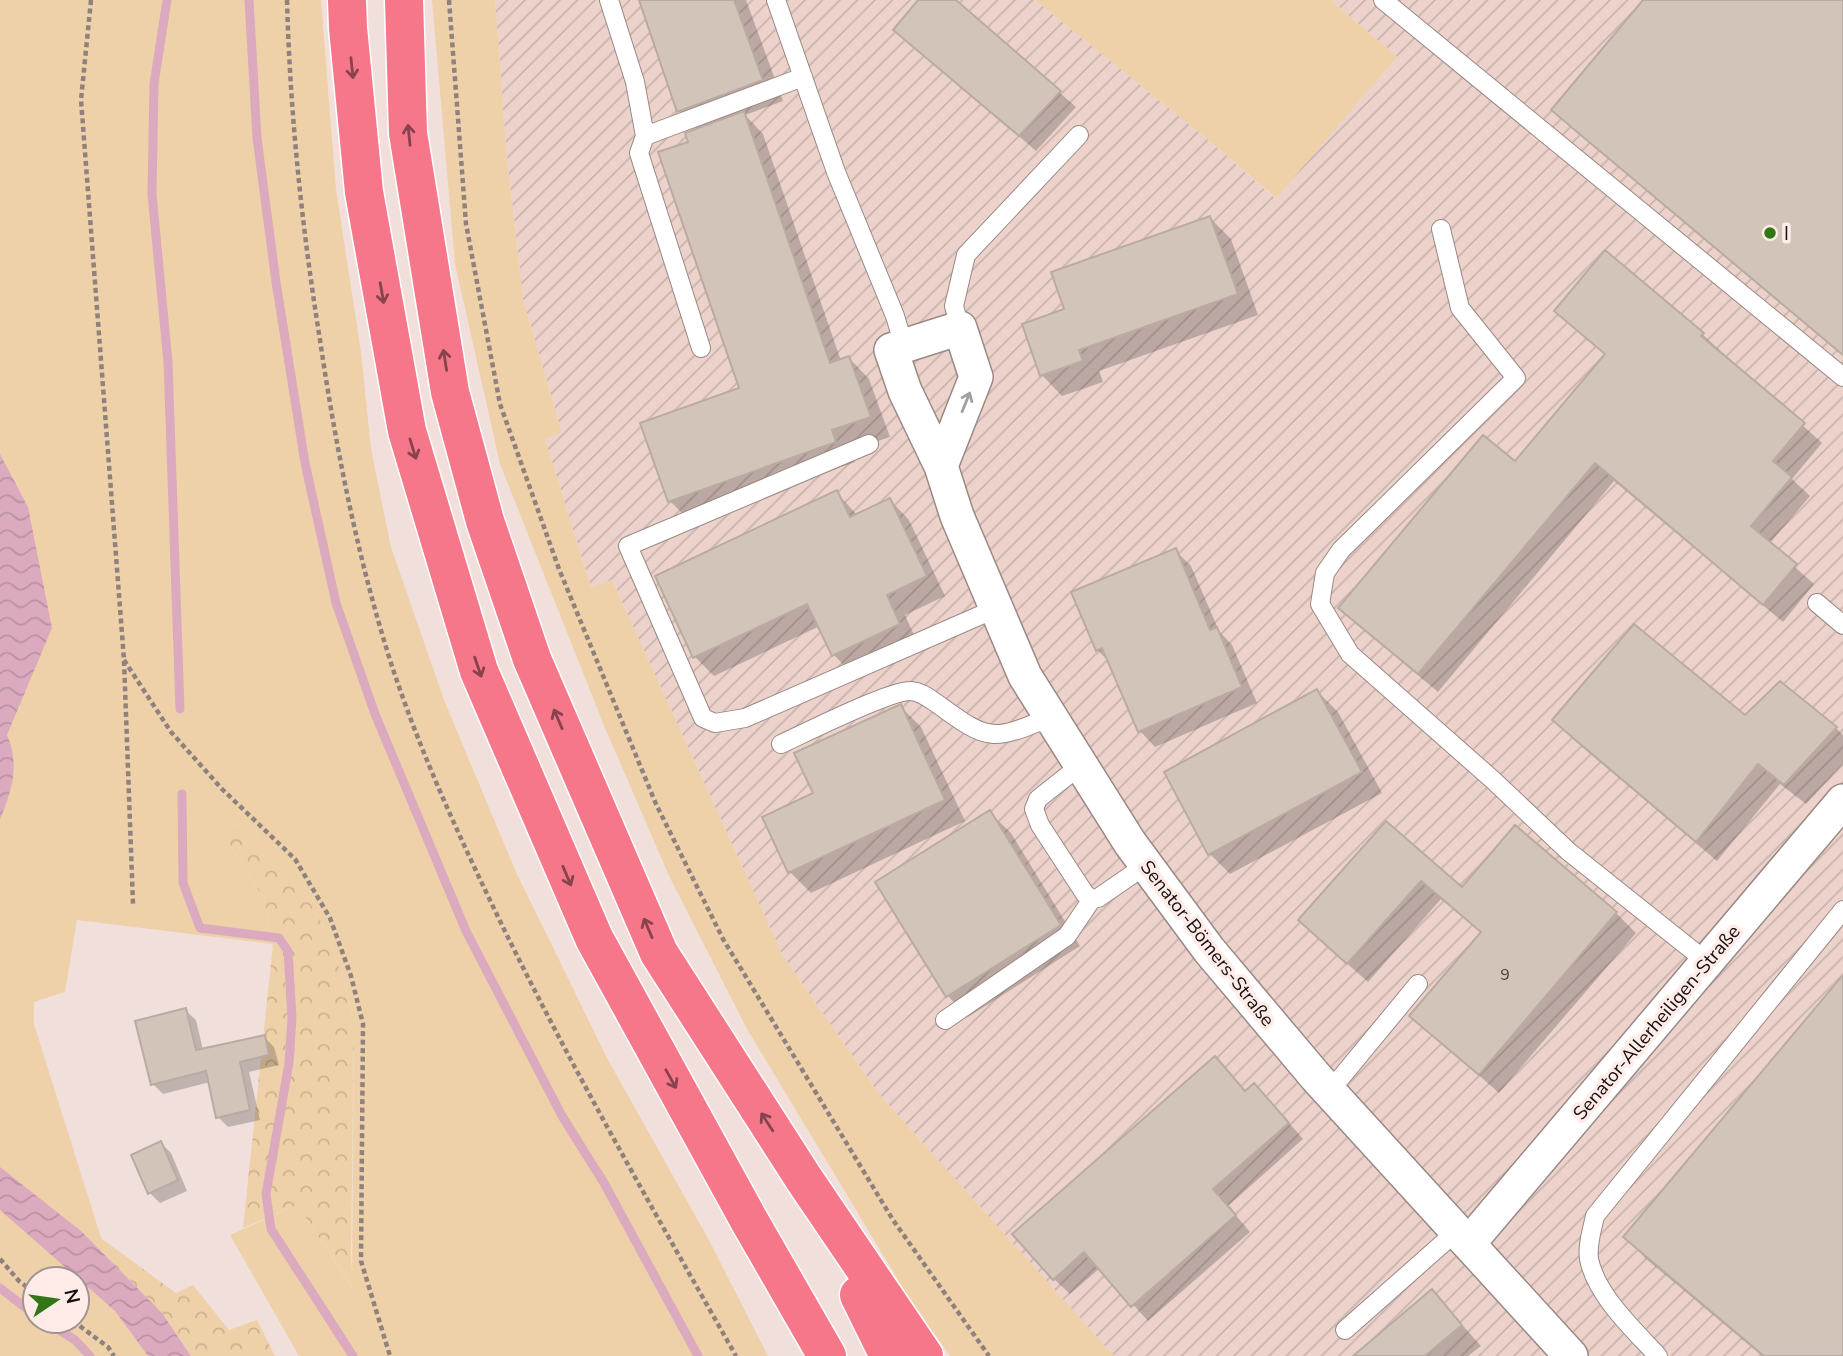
<svg xmlns="http://www.w3.org/2000/svg" width="1843" height="1356" viewBox="0 0 1843 1356" font-family="'Nunito Sans',sans-serif">
<defs>
<pattern id="industrial-furrows" width="10" height="10" patternUnits="userSpaceOnUse" patternTransform="scale(1.75)"><rect width="10" height="10" fill="#ecd2cb"/><path d="M-1 1l2-2M0 10L10 0M9 11l2-2" fill="none" stroke="#cab3ad"/></pattern>
<pattern id="forest-crowns" width="20" height="18" patternUnits="userSpaceOnUse" patternTransform="scale(1.75)"><rect width="20" height="18" fill="#efd1a9"/><path d="M2 6a3 3 0 1 1 6 0M12 15a3 3 0 1 1 6 0" fill="none" stroke="#ccb290"/></pattern>
<pattern id="water-waves" width="16" height="10" patternUnits="userSpaceOnUse" patternTransform="scale(1.75)"><rect width="16" height="10" fill="#dcaabf"/><path d="M0 5q4-4 8 0t8 0" fill="none" stroke="#bc91a3"/></pattern>
</defs>
<rect width="100%" height="100%" fill="#f1dfdb"/>
<path fill="url(#industrial-furrows)" d="M495,0H1035L1206,138L1275,198L1397,57L1331,0H1843V1356H1114L879,1094L783,956L612,580L591,587L545,439L562,433L523,299L506,148Z"/>
<path fill="#efd1a9" fill-rule="evenodd" d="M0,0H321L336,189L361,352L371,449L391,547L444,700L516,872L607,1058L710,1242L768,1356H299L230,1235L297,1205L352,1287L354,1025L343,977L322,923L293,875L242,823L222,832L264,899L273,944L77,920L65,992L34,1002V1024L103,1244L182,1356H0ZM35,1279H77V1321H35Z
M432,0H495L506,148L523,299L562,433L545,439L591,587L612,580L783,956L879,1094L1114,1356H950L906,1293L747,1029L670,878L605,728L500,464L455,264Z
M1035,0H1331L1397,57L1276,198L1206,138Z"/>
<path fill="url(#forest-crowns)" d="M242,823L293,875L322,923L343,977L354,1025L351,1255L353,1288L297,1205L243,1228L273,944L264,899L222,832Z
M87,1228L176,1293L193,1285L229,1330L257,1320L275,1356H191L162,1313L81,1231Z"/>
<path fill="url(#water-waves)" d="M0,454L28,507L52,628L7,735C20,764 12,791 0,819Z
M0,1167L81,1231L162,1313L191,1356H148L115,1311L0,1210Z"/>
<path fill="#0003" d="M640,0H746L783,101L745,115L763,134L841,361L849,358L869,379L890,437L851,450L855,462L690,521L670,501L741,389L690,143L698,130L679,111Z
M921,0H953L1076,107L1036,151L895,30Z
M1646,0H1843V356L1569,126L1554,110Z
M1210,218L1231,239L1258,315L1099,371L1103,382L1062,396L1042,375L1066,310Z
M1557,311L1702,334L1822,443L1792,479L1810,496L1769,544L1814,584L1783,622L1614,481L1438,692L1359,626L1341,608L1515,464L1606,355Z
M836,492L858,516L890,500L909,520L945,596L905,615L918,644L853,675L834,655L820,626L714,676L695,657Z
M1175,550L1191,566L1219,631L1232,645L1257,703L1155,747L1140,731L1111,663L1097,650Z
M1317,691L1338,712L1382,793L1230,874L1210,854Z
M900,706L921,727L965,821L811,893L790,872L765,818L816,794Z
M1745,717L1836,728L1843,735V764L1806,804L1780,784L1717,861L1575,741L1554,720Z
M990,813L1011,833L1080,946L968,1017L948,996L877,883Z
M1386,823L1462,890L1515,827L1616,913L1636,933L1499,1093L1412,1016L1481,933L1441,899L1368,982L1320,940Z
M1843,978V1356H1762L1645,1258L1625,1237Z
M185,1010L196,1020L203,1050L264,1037L274,1047L279,1065L249,1072L260,1120L228,1127L218,1117L210,1082L163,1094L153,1084Z
M1215,1058L1246,1092L1270,1101L1303,1139L1228,1206L1250,1232L1148,1321L1100,1268L1070,1294L1054,1279Z
M161,1143L171,1153L187,1191L160,1203L150,1193Z
M1432,1291L1481,1346L1468,1356H1355Z"/>
<g fill="none" stroke-linecap="round" stroke-linejoin="round">
<path stroke="#dcaabf" stroke-width="9" d="M167,0L154,84L152,194L168,362L180,709
M249,0L257,138L276,282L305,463L336,603L375,714L466,931L562,1116L604,1183L698,1356
M182,794L183,883L200,928L279,938L288,951L292,1018L289,1063L266,1194L271,1229L353,1356
M0,1288L35,1315
M45,1321L75,1340L90,1356"/>
</g>
<path fill="#d3c4ba" stroke="#baaba2" stroke-width="2" d="M639,0H734L763,80L677,112Z
M918,0H956L1061,91L1019,136L893,30Z
M1643,0H1843V355L1551,110Z
M744,111L830,363L849,356L871,417L832,430L836,442L668,502L640,423L739,388L658,152L688,142L685,133Z
M1210,216L1238,294L1079,350L1083,361L1040,376L1022,324L1064,309L1051,272Z
M1605,250L1704,333L1701,336L1805,423L1773,461L1792,477L1751,526L1797,564L1763,605L1595,463L1418,674L1338,608L1483,435L1515,461L1605,354L1554,311Z
M837,490L850,517L890,498L927,576L887,595L900,624L832,656L807,604L693,658L655,576Z
M1176,548L1210,630L1217,627L1242,687L1138,732L1102,648L1096,651L1071,592Z
M1634,624L1745,715L1780,681L1837,727L1784,785L1758,764L1696,842L1552,720Z
M1317,689L1362,772L1208,855L1164,772Z
M901,704L945,800L788,873L762,817L813,793L794,753Z
M990,810L1061,925L946,997L875,882Z
M1386,821L1462,887L1515,825L1617,912L1479,1075L1409,1016L1481,932L1421,881L1347,964L1298,920Z
M1843,975V1356H1764L1623,1237Z
M186,1008L196,1050L265,1035L269,1055L240,1062L250,1110L216,1118L206,1071L151,1085L135,1021Z
M1215,1056L1245,1091L1254,1083L1289,1123L1213,1189L1236,1215L1131,1307L1084,1252L1053,1280L1012,1234Z
M161,1141L178,1180L148,1194L131,1155Z
M1432,1289L1462,1325L1425,1356H1353Z"/>
<g fill="none" stroke-linecap="round" stroke-linejoin="round">
<defs>
<path id="lane" d="M609,0L635,82L645,136L639,153L701,348
M776,0L836,172L895,316L904,346
M1383,0L1843,377
M645,136L803,77
M1441,229L1460,308L1516,378L1341,550L1325,573L1320,604L1350,654L1493,780L1568,851L1707,962
M960,328L954,306L966,255L1079,135
M869,444L628,546L703,718L715,723L745,718L997,608
M1817,603L1843,625
M781,744C805,733 890,690 911,691C922,692 930,699 939,705C990,743 994,740 1051,717
M1081,765L1038,799L1034,809L1040,825L1085,894L1092,899L1098,898L1146,865
M945,1020L1067,936L1092,899
M1329,1092L1418,984
M1345,1330L1458,1230
M1658,1356C1634,1330 1596,1295 1589,1259C1587,1245 1592,1230 1595,1216L1843,910"/>
<path id="street" d="M941,466L976,377L960,328L891,350L905,391L941,466L957,516L1025,676L1130,843L1209,950L1316,1077L1571,1356
M1469,1243L1843,801"/>
<path id="highway" d="M347,0L348,28L364,192L407,431L479,671L594,938L750,1222L827,1356
M404,0L408,133L450,392L485,521L532,659L659,953L804,1179L924,1356
M859,1295L889,1356"/>
</defs>
<use href="#lane" stroke="#998884" stroke-width="20"/>
<use href="#street" stroke="#998884" stroke-width="36"/>
<use href="#highway" stroke="#fff" stroke-width="41"/>
<path stroke="#8e817e" stroke-width="4.5" stroke-dasharray="5 3.5" stroke-linecap="butt" d="M91,0L81,100L124,660L133,904
M287,0C290,114 302,228 320,340C336,448 357,555 390,660C419,750 459,836 500,921C572,1069 655,1213 736,1356
M449,0L466,224L500,404L559,569L656,804L723,939L893,1220L989,1356
M124,660L171,732L222,789L295,859L330,918L351,976L363,1024L361,1261L390,1356
M0,1259L19,1281L35,1293
M73,1321L108,1347L114,1356"/>
<use href="#lane" stroke="#fff" stroke-width="18"/>
<use href="#street" stroke="#fff" stroke-width="33"/>
<use href="#highway" stroke="#f6768a" stroke-width="38"/>
</g>
<defs><path id="oneway-shaft" d="M-6 0H5M1.5-3L5.5 0L1.5 3" fill="none" stroke-width="1.6" stroke-linecap="round" stroke-linejoin="round" transform="scale(1.75)"/></defs>
<g stroke="#86434c">
<use href="#oneway-shaft" transform="translate(352 68) rotate(84)"/>
<use href="#oneway-shaft" transform="translate(409 135) rotate(-96)"/>
<use href="#oneway-shaft" transform="translate(382 293) rotate(80)"/>
<use href="#oneway-shaft" transform="translate(445 360) rotate(-99)"/>
<use href="#oneway-shaft" transform="translate(413 449) rotate(73)"/>
<use href="#oneway-shaft" transform="translate(478 667) rotate(71)"/>
<use href="#oneway-shaft" transform="translate(558 719) rotate(-113)"/>
<use href="#oneway-shaft" transform="translate(567 876) rotate(67)"/>
<use href="#oneway-shaft" transform="translate(648 928) rotate(-113)"/>
<use href="#oneway-shaft" transform="translate(671 1079) rotate(61)"/>
<use href="#oneway-shaft" transform="translate(767 1122) rotate(-123)"/>
</g>
<use stroke="#a29f9f" href="#oneway-shaft" transform="translate(966 402) rotate(-68)"/>
<circle fill="#337616" stroke="#ffece8" stroke-width="2.5" cx="1770" cy="233" r="7"/>
<g text-anchor="middle" stroke-width="7" stroke-linejoin="round" paint-order="stroke">
<g font-size="16" fill="#453d3a">
<text x="1505" y="980">9</text>
</g>
<g font-size="19" fill="#16100f" stroke="#ffece8" text-anchor="start">
<text x="1784" y="240">I</text>
</g>
<g font-size="19" fill="#16100f" stroke="#ffece8">
<text transform="translate(1208 943) rotate(52)" y="7">Senator-Bömers-Straße</text>
<text transform="translate(1656 1022) rotate(-50)" y="7">Senator-Allerheiligen-Straße</text>
</g>
</g>
<g transform="translate(56 1300) rotate(77)"><circle r="33" fill="#ffece8" stroke="#a29491" stroke-width="2"/>
<path d="M0-5L12 26L0 18L-12 26Z" fill="#337616"/>
<text y="-10" font-size="19" font-weight="bold" text-anchor="middle" fill="#16100f">N</text>
</g>
</svg>
